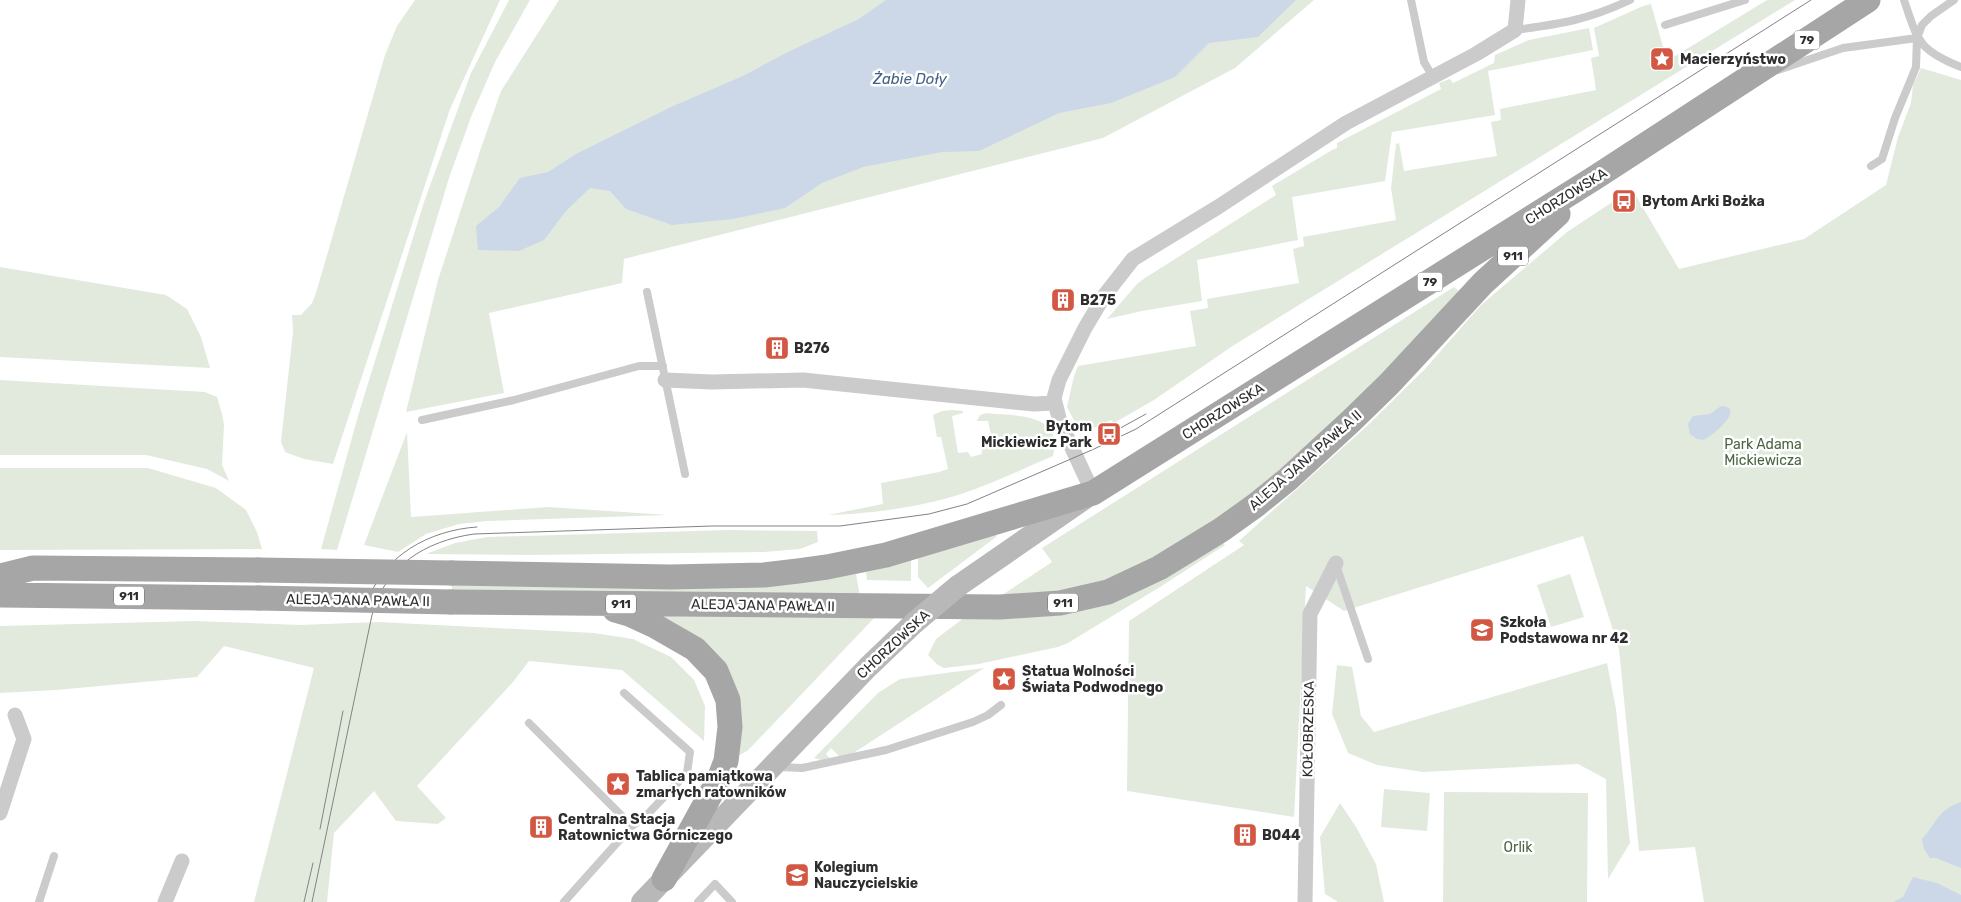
<svg xmlns="http://www.w3.org/2000/svg" width="1961" height="902" viewBox="0 0 1961 902" font-family="Rubik,sans-serif">
<rect width="100%" height="100%" fill="#fff"/>
<path fill="#e2eade" d="M415,0H500L450,109L333,464L304,459L285,452L281,442L293,332L292,315H301L312,303L316,293L385,55L397,26Z
M509,0H530L495,62L471,117L449,178L337,550L321,549L358,416L424,202L471,73Z
M559,0H1314L1235,68L1103,138L624,259L622,283L489,313L504,393L406,412L438,280L481,148L501,91Z
M1767,0H1795L1234,345L1154,400L1114,423L1111,420L1084,432H1080L1067,407L1074,376L1078,366L1196,346L1190,311L1208,308L1207,299L1299,283L1293,249L1304,246L1303,237L1396,220L1391,188L1396,144L1399,143L1404,171L1497,156L1491,122L1501,120L1500,109L1596,90L1591,58L1599,56L1594,28L1643,6L1651,4L1667,61Z
M1589,28L1593,50L1488,71L1495,115L1392,132L1385,181L1292,197L1298,240L1197,260L1202,301L1142,311L1107,319L1137,284L1145,278L1276,195L1272,186L1332,150L1337,148V143L1441,89L1439,83L1450,79L1453,83L1494,63L1495,55L1529,40Z
M1921,68L1961,80V902H1704L1695,847L1639,851L1619,649L1583,536L1344,611L1306,586L1294,817L1127,791L1129,621L1244,545L1239,541L1367,426L1425,369L1481,305L1567,232L1632,189L1679,269L1804,239L1886,185L1898,137L1911,103L1913,85Z
M0,267L166,295L187,309L201,337L210,368L0,357Z
M1454,287L1459,291L1395,366L1254,496L1125,574L1078,591L999,597L1052,562L1042,548Z
M0,380L205,392L217,397L222,414L224,425L222,465L229,481L207,469L146,455H0Z
M953,410L963,411V413L952,416L958,453L968,452L971,457L982,454L981,446L993,444L988,421H977L980,415L986,413C1014,416 1064,412 1053,456C1022,469 992,484 961,494C922,507 869,514 828,515L883,504L881,483L939,472L948,469L941,437H937L933,415L942,411Z
M407,432L411,517L548,507L668,515L487,521L459,524L426,534L398,552L364,545Z
M0,468H148L216,488L246,510L257,532L262,549L0,550Z
M728,530L817,531L818,542L800,549L764,552L527,555L426,554L455,543L487,537Z
M997,533L996,537L928,588L918,577V556Z
M1221,541L1225,545L1160,587L1068,643L1058,647L979,664L944,668L938,665L928,655L936,639L965,617L1003,616Z
M911,558V581L867,580L866,572L856,574L860,596L452,592V583Z
M1570,574L1584,617L1551,627L1537,585Z
M658,615L876,616L756,742L747,751L736,757L739,715Z
M195,621L300,625L378,622L594,633L633,639L671,657L694,680L705,706L704,741L622,670L529,661L513,682L417,786L446,818L438,824L396,821L374,791L334,833L327,902H254L314,668L224,646L197,677L56,690L0,693V626Z
M1607,663L1616,709L1630,843L1608,879L1606,779L1578,764L1423,772L1377,765L1348,753L1332,714L1337,665L1352,667L1361,716L1374,732Z
M984,668L852,754L841,758L831,748L826,754L831,760H821L814,758L878,693L900,679Z
M1384,789L1430,793L1427,831L1381,827Z
M1444,792L1588,793L1587,902H1443Z
M1340,803L1356,827L1376,864L1384,902H1338L1325,894L1320,837Z"/>
<path fill="#ccd7e8" d="M886,0H1296L1258,37L1209,43L1175,77L1111,103L1059,113L979,151L942,152L863,167L822,183L785,208L733,219L672,225L626,209L610,191L590,188L566,211L544,240L519,251L478,250L476,226L499,207L520,178L548,172L576,154L671,107L743,76L788,52L859,19Z
M1721,406C1747,407 1712,437 1703,440L1697,439L1690,434L1688,424L1693,416L1710,414Z
M1961,802V868L1936,858H1930L1924,849L1922,839C1936,824 1938,809 1961,802Z
M1913,877L1937,883L1961,895V902H1893L1903,897Z"/>
<g fill="none" stroke-linecap="round" stroke-linejoin="round">
<path stroke="#cbcbcb" stroke-width="8" d="M1411,0L1424,62L1433,77
M1904,0C1918,41 1918,50 1961,67
M1665,25L1745,0
M1515,30C1560,24 1588,20 1630,0
M1778,70L1843,48L1917,38
M1871,166L1882,159L1895,118L1916,67L1917,38L1922,25L1931,16L1954,0
M647,292L685,474
M422,420L514,400L639,366H663
M1336,565L1368,659
M624,693L690,752L687,773L643,819L632,826
M529,723L632,826L564,902
M778,767L802,768L886,750L973,722L988,715L1001,705
M39,902L54,856
M698,902L715,884L732,902"/>
<path stroke="#cbcbcb" stroke-width="15" d="M665,380L712,382L803,380L1034,404L1054,403
M1093,493L1060,422L1054,398L1059,380L1085,328L1104,296L1133,259L1218,207L1346,123L1476,54L1515,30L1518,0
M0,813L24,739L15,715
M165,902L182,861
M1305,902L1310,614L1336,563"/>
<path stroke="#b8b8b8" stroke-width="22" d="M958,586L1084,499
M642,902L868,667L914,623"/>
<path stroke="#a6a6a6" stroke-width="25" d="M452,573L670,577L764,575L798,571L827,567L886,555L1093,493L1596,177L1868,0
M0,576L33,568L258,570
M0,595L259,598
M451,602L1000,607L1060,603L1108,592L1159,568L1221,530L1256,505L1288,479L1351,421L1389,384L1483,283L1558,214
M615,610L629,614L655,626L695,649L716,671L728,700L730,727L726,761L719,779L664,879"/>
<path stroke="#838383" stroke-width="1" d="M1115,431L1146,414
M367,604C381,556 430,530 477,527
M320,829L343,711
M304,902L313,863
M312,902L372,615C385,566 425,541 474,534L712,526H840L929,514L967,504L1094,449L1136,429L1811,0"/>
<path stroke="#b8b8b8" stroke-width="22" d="M914,623L958,586"/>
<path stroke="#a6a6a6" stroke-width="25" d="M258,570L452,573
M259,598L451,602"/>
</g>
<defs>
<symbol id="sight-square" viewBox="-11 -11 22 22"><rect x="-9" y="-9" width="18" height="18" rx="4" fill="#d25844" stroke="#fff"/><path d="M0-6L1.8-2.2L6-1.7L2.9 1.2L3.7 5.4L0 3.3L-3.7 5.4L-2.9 1.2L-6-1.7L-1.8-2.2Z" fill="#fff"/></symbol>
<symbol id="bus-square" viewBox="-11 -11 22 22"><rect x="-9" y="-9" width="18" height="18" rx="4" fill="#d25844" stroke="#fff"/><path d="M-5-6H5V4H4V6H2V4H-2V6H-4V4H-5ZM-3.5-4V0h7V-4ZM-3.5 1.2v1.5H-2V1.2ZM2 1.2v1.5H3.5V1.2Z" fill="#fff"/></symbol>
<symbol id="building-square" viewBox="-11 -11 22 22"><rect x="-9" y="-9" width="18" height="18" rx="4" fill="#d25844" stroke="#fff"/><path d="M-4-6H4V6H1V3H-1V6H-4ZM-2.5-4.3h1.7v1.8h-1.7ZM.8-4.3h1.7v1.8H.8ZM-2.5-1h1.7V.8h-1.7ZM.8-1h1.7V.8H.8Z" fill="#fff"/></symbol>
<symbol id="school-square" viewBox="-11 -11 22 22"><rect x="-9" y="-9" width="18" height="18" rx="4" fill="#d25844" stroke="#fff"/><path d="M0-5L7-2L0 1L-7-2ZM-4 1L0 2.5L4 1V4Q0 6-4 4Z" fill="#fff"/></symbol>
<symbol id="university-square" viewBox="-11 -11 22 22"><rect x="-9" y="-9" width="18" height="18" rx="4" fill="#d25844" stroke="#fff"/><path d="M0-5L7-2L0 1L-7-2ZM-4 1L0 2.5L4 1V4Q0 6-4 4Z" fill="#fff"/></symbol>
</defs>
<g fill-rule="evenodd">
<use href="#sight-square" x="1648" y="45" width="28" height="28"/>
<use href="#bus-square" x="1610" y="187" width="28" height="28"/>
<use href="#building-square" x="1049" y="286" width="28" height="28"/>
<use href="#building-square" x="763" y="334" width="28" height="28"/>
<use href="#bus-square" x="1095" y="420" width="28" height="28"/>
<use href="#school-square" x="1468" y="616" width="28" height="28"/>
<use href="#sight-square" x="990" y="665" width="28" height="28"/>
<use href="#sight-square" x="604" y="770" width="28" height="28"/>
<use href="#building-square" x="527" y="813" width="28" height="28"/>
<use href="#building-square" x="1231" y="821" width="28" height="28"/>
<use href="#university-square" x="783" y="861" width="28" height="28"/>
</g>
<g text-anchor="middle" stroke-width="5" stroke-linejoin="round" paint-order="stroke">
<g fill="#fff" stroke="#6d6d6d" stroke-width="1">
<rect x="1794.5" y="30.5" width="25" height="19" rx="4"/>
<rect x="1498" y="246.5" width="30" height="19" rx="4"/>
<rect x="1417.5" y="272.5" width="25" height="19" rx="4"/>
<rect x="114" y="586.5" width="30" height="19" rx="4"/>
<rect x="1048" y="593.5" width="30" height="19" rx="4"/>
<rect x="606" y="594.5" width="30" height="19" rx="4"/>
</g>
<g font-size="12" font-weight="bold" fill="#2e2e2e">
<text x="1807" y="44">79</text>
<text x="1513" y="260">911</text>
<text x="1430" y="286">79</text>
<text x="129" y="600">911</text>
<text x="1063" y="607">911</text>
<text x="621" y="608">911</text>
</g>
<g font-size="14" font-weight="bold" fill="#2e2e2e" stroke="#fff" text-anchor="start">
<text x="1680" y="64">Macierzyństwo</text>
<text x="1642" y="206">Bytom Arki Bożka</text>
<text x="1080" y="305">B275</text>
<text x="794" y="353">B276</text>
<text x="1092" y="431" text-anchor="end">Bytom<tspan x="1092" dy="16">Mickiewicz Park</tspan></text>
<text x="1500" y="627">Szkoła<tspan x="1500" dy="16">Podstawowa nr 42</tspan></text>
<text x="1022" y="676">Statua Wolności<tspan x="1022" dy="16">Świata Podwodnego</tspan></text>
<text x="636" y="781">Tablica pamiątkowa<tspan x="636" dy="16">zmarłych ratowników</tspan></text>
<text x="558" y="824">Centralna Stacja<tspan x="558" dy="16">Ratownictwa Górniczego</tspan></text>
<text x="1262" y="840">B044</text>
<text x="814" y="872">Kolegium<tspan x="814" dy="16">Nauczycielskie</tspan></text>
</g>
<g font-size="14" fill="#2e2e2e" stroke="#fff">
<text transform="translate(1566 196) rotate(-32)" y="5">CHORZOWSKA</text>
<text transform="translate(1223 411) rotate(-32)" y="5">CHORZOWSKA</text>
<text transform="translate(1305 460) rotate(-41)" y="5">ALEJA JANA PAWŁA II</text>
<text transform="translate(358 600) rotate(1)" y="5">ALEJA JANA PAWŁA II</text>
<text transform="translate(763 605) rotate(1)" y="5">ALEJA JANA PAWŁA II</text>
<text transform="translate(893 644) rotate(-43)" y="5">CHORZOWSKA</text>
<text transform="translate(1308 729) rotate(-89)" y="5">KOŁOBRZESKA</text>
</g>
<g font-size="14" fill="#4a6541" stroke="#fff">
<text x="1763" y="449">Park Adama<tspan x="1763" dy="16">Mickiewicza</tspan></text>
<text x="1518" y="852">Orlik</text>
</g>
<g font-size="15" font-style="italic" fill="#456087" stroke="#fff">
<text x="910" y="84">Żabie Doły</text>
</g>
</g>
</svg>
